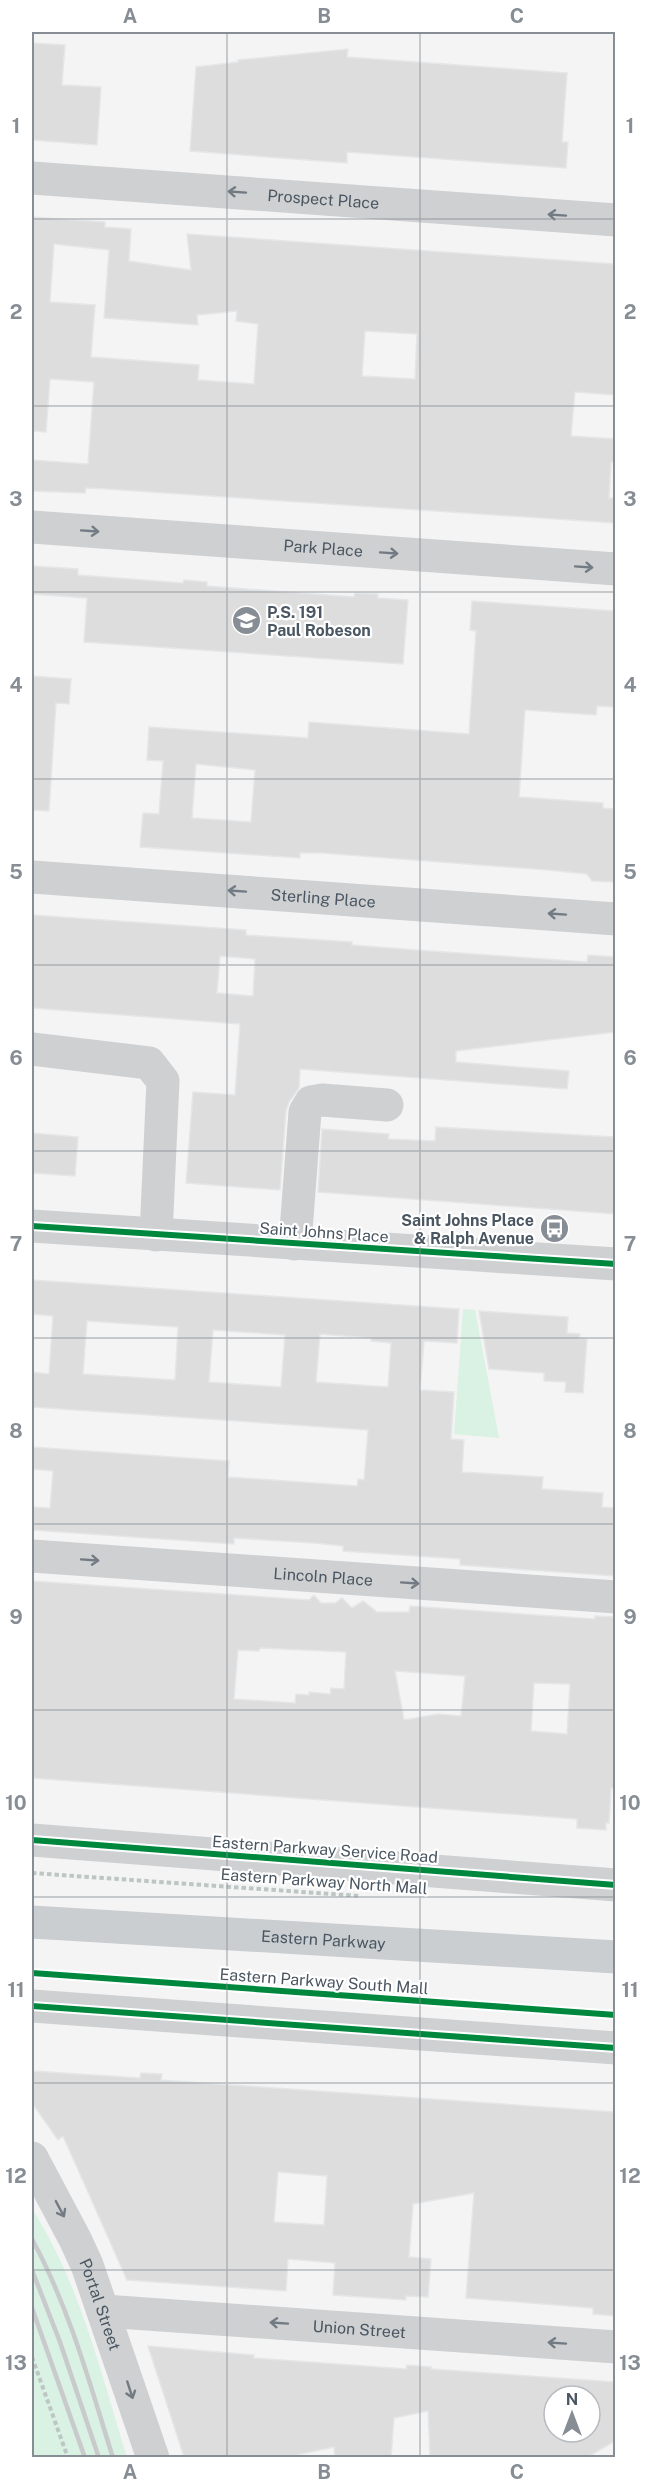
<svg xmlns="http://www.w3.org/2000/svg" width="647" height="2489" viewBox="0 0 647 2489" font-family="'Public Sans',sans-serif">
<rect width="100%" height="100%" fill="#f4f4f4"/>
<path fill="#d9f2e3" d="M463,1309L475,1310L499,1438L454,1434Z
M32,2209C80,2283 101,2374 127,2457H32Z"/>
<path fill="#ddddde" stroke="#e5e6e7" stroke-width="1.5" fill-rule="evenodd" d="M32,43L65,45L62,85L101,87L97,145L32,140Z
M348,49L347,57L567,73L562,142H568L566,168L347,152V163L190,151L196,67L238,62V60Z
M32,217L105,222V227L131,229L129,261L191,270L187,234L615,264V395L575,392L571,436L615,439V463L611,462L609,498H615V523L106,489L86,488L85,493L32,491V460L88,464L94,382L50,379L46,432L32,431ZM54,244L109,250L104,318L198,325L197,315L237,311L236,321L258,324L254,384L198,380L199,365L91,357L95,305L50,302ZM365,331L417,334L415,379L362,376Z
M32,566L78,569V575L183,583L184,580L207,582V586L354,597L355,593L378,594V598L408,600L403,664L84,642L87,598L32,594Z
M472,601L615,611V707L597,706L596,715L525,710L519,797L603,803V808L615,809V882L592,881L587,874L548,870L322,853H300V858L140,847L143,813L159,814L163,761L147,760L149,727L308,738L309,722L469,734L476,631L470,630ZM196,764L255,770L251,822L192,818Z
M32,676L71,679L69,704L56,703L49,811L32,810Z
M32,915L246,930V935L352,942V945L416,950L587,962L588,955L615,957V1032L456,1051V1062L569,1071L567,1089L300,1069L299,1088L289,1102L286,1111L280,1190L186,1183L193,1092L235,1095L240,1024L32,1008ZM220,956L255,959L253,996L217,993Z
M436,1127L615,1137V1214L318,1192L322,1129L389,1134L388,1139L435,1141Z
M32,1133L78,1137L75,1176L32,1173Z
M32,1280L459,1309L457,1343L424,1341L420,1390L454,1392L451,1439L464,1440L462,1472L543,1477L542,1489L603,1493L602,1507L615,1508V1576L460,1565V1559L343,1551V1546L314,1543L234,1538V1544L32,1530V1507L50,1508L53,1471L32,1469V1447L229,1461L228,1477L357,1486L358,1479L364,1480L368,1430L32,1407V1372L49,1374L53,1316L32,1314ZM87,1321L178,1327L175,1380L83,1374ZM213,1330L285,1335L281,1387L209,1382ZM320,1334L371,1338V1341L391,1343L388,1387L316,1382Z
M479,1311L568,1317L567,1333L580,1334L579,1338L587,1339L583,1393L565,1392L566,1382L544,1381V1373L489,1369Z
M32,1581L309,1600L314,1595L321,1603H335L342,1598L352,1608L363,1601L377,1612H409L410,1606L595,1619V1616L615,1617V1789L611,1788L609,1823H606V1830L577,1828V1819L32,1778ZM260,1648L346,1652L344,1689L331,1688L330,1694L309,1692V1695L296,1694L295,1703L234,1699L238,1650L259,1651ZM395,1671L465,1676L461,1716L438,1714L404,1720ZM534,1683L570,1684L567,1734L531,1731Z
M32,2071L140,2078L141,2073L162,2074L161,2080L615,2112V2316L593,2314V2308L466,2298L474,2193L413,2204L409,2257L431,2259L428,2297L406,2296V2300L333,2295L335,2263L288,2259L286,2291L127,2280L63,2136L58,2140L32,2103ZM278,2172L327,2176L324,2225L274,2222Z
M148,2346L254,2355V2358L406,2369L407,2365L431,2367V2369L615,2382V2441L588,2457H430L428,2411L394,2418L391,2457H335L334,2447L287,2457H184ZM554,2396H590V2432H554Z"/>
<g fill="none" stroke-linecap="round" stroke-linejoin="round">
<path stroke="#bcc7c4" stroke-width="4" stroke-dasharray="4.5 3" stroke-linecap="butt" d="M32,1873L360,1896
M32,2357L68,2458"/>
<g stroke="#ced0d2" stroke-width="33">
<path id="s1" d="M32,178L616,220"/>
<path id="s2" d="M32,527L616,569"/>
<path id="s3" d="M32,877L616,919"/>
<path d="M32,1049L149,1063L163,1081L156,1235"/>
<path d="M32,1226L616,1264"/>
<path d="M295,1244L305,1112L311,1102L322,1100L387,1105"/>
<path id="s4" d="M32,1556L616,1597"/>
<path d="M32,1840L616,1885"/>
<path d="M32,2006L616,2048"/>
<path id="s5" d="M32,2158L75,2239L87,2265L153,2458"/>
<path id="s6" d="M104,2311L616,2347"/>
</g>
<path stroke="#caced1" stroke-width="33" id="s7" d="M32,1922L616,1957"/>
<path stroke="#c9cacc" stroke-width="4.5" d="M32,2239C69,2307 90,2384 113,2458
M32,2270L60,2342L99,2458
M32,2308L85,2458"/>
<defs>
<path id="cycleway" d="M32,1226L616,1264
M32,1840L616,1885
M32,1973L616,2015
M32,2006L616,2048"/>
</defs>
<use href="#cycleway" stroke="#fff" stroke-width="10"/>
<use href="#cycleway" stroke="#00873e" stroke-width="6"/>
</g>
<defs><path id="oneway-shaft" d="M-6 0H5M1.5-3L5.5 0L1.5 3" fill="none" stroke-width="1.6" stroke-linecap="round" stroke-linejoin="round" transform="scale(1.5)"/></defs>
<g stroke="#727b83">
<use href="#oneway-shaft" transform="translate(237 192) rotate(-176)"/>
<use href="#oneway-shaft" transform="translate(557 215) rotate(-176)"/>
<use href="#oneway-shaft" transform="translate(90 531) rotate(4)"/>
<use href="#oneway-shaft" transform="translate(389 553) rotate(4)"/>
<use href="#oneway-shaft" transform="translate(584 567) rotate(4)"/>
<use href="#oneway-shaft" transform="translate(237 891) rotate(-176)"/>
<use href="#oneway-shaft" transform="translate(557 914) rotate(-176)"/>
<use href="#oneway-shaft" transform="translate(90 1560) rotate(4)"/>
<use href="#oneway-shaft" transform="translate(410 1583) rotate(4)"/>
<use href="#oneway-shaft" transform="translate(60 2209) rotate(62)"/>
<use href="#oneway-shaft" transform="translate(279 2323) rotate(-176)"/>
<use href="#oneway-shaft" transform="translate(557 2343) rotate(-176)"/>
<use href="#oneway-shaft" transform="translate(130 2390) rotate(72)"/>
</g>
<path fill="none" stroke="#868d94" stroke-width="1.5" stroke-opacity="0.55" d="M227,32V2458M420,32V2458M32,219H616M32,406H616M32,592H616M32,779H616M32,965H616M32,1151H616M32,1338H616M32,1524H616M32,1710H616M32,1897H616M32,2083H616M32,2270H616"/>
<defs>
<symbol id="school-disc" viewBox="-11 -11 22 22"><circle r="9.5" fill="#868d94" stroke="#fff"/><path d="M0-5L7-2L0 1L-7-2ZM-4 1L0 2.5L4 1V4Q0 6-4 4Z" fill="#fff"/></symbol>
<symbol id="bus-disc" viewBox="-11 -11 22 22"><circle r="9.5" fill="#868d94" stroke="#fff"/><path d="M-5-6H5V4H4V6H2V4H-2V6H-4V4H-5ZM-3.5-4V0h7V-4ZM-3.5 1.2v1.5H-2V1.2ZM2 1.2v1.5H3.5V1.2Z" fill="#fff"/></symbol>
</defs>
<g fill-rule="evenodd">
<use href="#school-disc" x="230" y="604" width="33" height="33"/>
<use href="#bus-disc" x="538" y="1212" width="33" height="33"/>
</g>
<g text-anchor="middle" stroke-width="4.5" stroke-linejoin="round" paint-order="stroke">
<g font-size="16" fill="#4a5661" stroke="#fff">
<text dy="6" stroke="none"><textPath href="#s1" startOffset="292">Prospect Place</textPath></text>
<text dy="6" stroke="none"><textPath href="#s2" startOffset="292">Park Place</textPath></text>
<text dy="6" stroke="none"><textPath href="#s3" startOffset="292">Sterling Place</textPath></text>
<text transform="translate(324 1232) rotate(4)" y="6">Saint Johns Place</text>
<text dy="6" stroke="none"><textPath href="#s4" startOffset="292">Lincoln Place</textPath></text>
<text transform="translate(325 1849) rotate(4)" y="6">Eastern Parkway Service Road</text>
<text transform="translate(324 1881) rotate(4)" y="6">Eastern Parkway North Mall</text>
<text dy="6" stroke="none"><textPath href="#s7" startOffset="292">Eastern Parkway</textPath></text>
<text transform="translate(324 1981) rotate(4)" y="6">Eastern Parkway South Mall</text>
<text dy="6" stroke="none"><textPath href="#s5" startOffset="162">Portal Street</textPath></text>
<text dy="6" stroke="none"><textPath href="#s6" startOffset="256">Union Street</textPath></text>
</g>
<g font-size="16" font-weight="bold" fill="#4a5661" stroke="#fff" text-anchor="start">
<text x="267" y="618">P.S. 191<tspan x="267" dy="18">Paul Robeson</tspan></text>
<text x="534" y="1226" text-anchor="end">Saint Johns Place<tspan x="534" dy="18">&amp; Ralph Avenue</tspan></text>
</g>
</g>
<rect width="647" height="2489" fill="none" stroke="#ffffff" stroke-width="66"/>
<g transform="translate(572 2414)"><circle r="28" fill="#ffffff" stroke="#b7bbc0" stroke-width="1.5"/>
<path d="M0-4.5L10 22L0 15L-10 22Z" fill="#868d94"/>
<text y="-9" font-size="16" font-weight="bold" text-anchor="middle" fill="#4a5661">N</text>
</g>
<rect x="33" y="33" width="581" height="2423" fill="none" stroke="#868d94" stroke-width="2"/>
<g font-size="20" text-anchor="middle" font-weight="bold" fill="#868d94">
<text x="130" y="23">A</text>
<text x="324" y="23">B</text>
<text x="517" y="23">C</text>
<text x="16" y="133">1</text>
<text x="630" y="133">1</text>
<text x="16" y="319">2</text>
<text x="630" y="319">2</text>
<text x="16" y="506">3</text>
<text x="630" y="506">3</text>
<text x="16" y="692">4</text>
<text x="630" y="692">4</text>
<text x="16" y="879">5</text>
<text x="630" y="879">5</text>
<text x="16" y="1065">6</text>
<text x="630" y="1065">6</text>
<text x="16" y="1251">7</text>
<text x="630" y="1251">7</text>
<text x="16" y="1438">8</text>
<text x="630" y="1438">8</text>
<text x="16" y="1624">9</text>
<text x="630" y="1624">9</text>
<text x="16" y="1810">10</text>
<text x="630" y="1810">10</text>
<text x="16" y="1997">11</text>
<text x="630" y="1997">11</text>
<text x="16" y="2183">12</text>
<text x="630" y="2183">12</text>
<text x="16" y="2370">13</text>
<text x="630" y="2370">13</text>
<text x="130" y="2479">A</text>
<text x="324" y="2479">B</text>
<text x="517" y="2479">C</text>
</g>
</svg>
